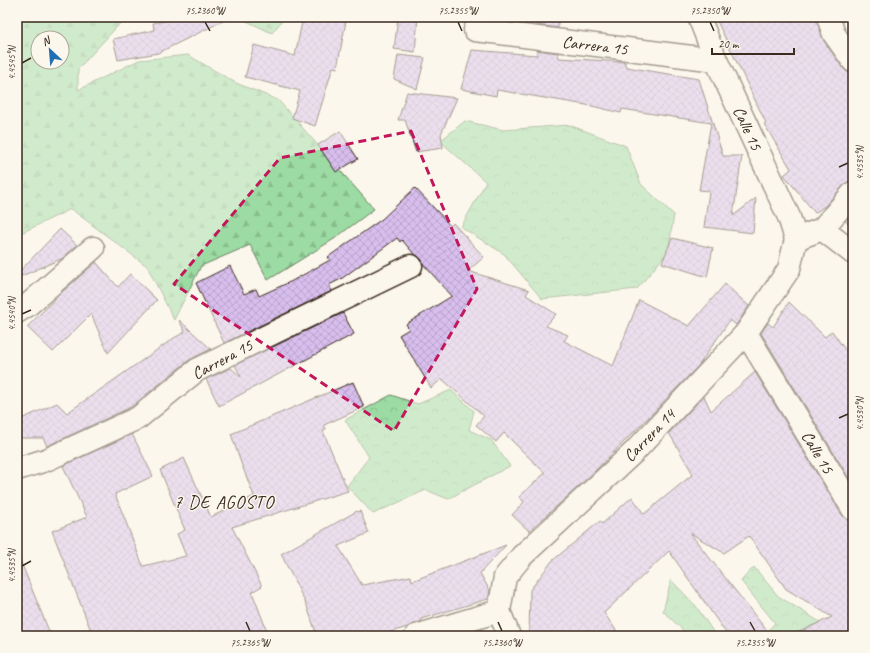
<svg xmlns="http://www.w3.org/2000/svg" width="870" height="653" viewBox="0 0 870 653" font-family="Caveat,sans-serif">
<defs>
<pattern id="forest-firs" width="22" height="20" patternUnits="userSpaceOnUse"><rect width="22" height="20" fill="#9cdba3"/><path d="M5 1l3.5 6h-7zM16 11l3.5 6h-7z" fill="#87bc8c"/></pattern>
<pattern id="park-crowns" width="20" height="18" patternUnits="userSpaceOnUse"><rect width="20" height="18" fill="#9cdba3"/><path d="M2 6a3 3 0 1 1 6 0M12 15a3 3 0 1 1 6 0" fill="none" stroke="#87bc8c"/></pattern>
<pattern id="building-cross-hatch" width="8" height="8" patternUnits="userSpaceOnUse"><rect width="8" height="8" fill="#d7beed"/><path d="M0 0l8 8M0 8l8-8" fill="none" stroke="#b9a3cb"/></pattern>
</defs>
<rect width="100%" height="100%" fill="#fbf7ec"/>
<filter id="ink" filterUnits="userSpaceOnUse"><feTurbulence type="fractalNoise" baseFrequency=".025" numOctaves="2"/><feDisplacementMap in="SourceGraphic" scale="8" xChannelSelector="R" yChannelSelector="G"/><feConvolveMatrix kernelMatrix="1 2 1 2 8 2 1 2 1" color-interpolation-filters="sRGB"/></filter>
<g filter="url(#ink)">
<path fill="url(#forest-firs)" stroke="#6c8260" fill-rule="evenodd" d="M17,17H126L78,69V90L139,60L188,55L236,83L278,100L374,209L334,239L268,280L250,245L201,266L174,320L147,266L71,209L17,235ZM38,38H62V62H38Z
M238,17H285L272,33Z"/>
<path fill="url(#park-crowns)" stroke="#6c8260" d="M465,121L503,130L569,125L626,146L641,184L674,215L668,252L637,289L542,299L504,254L461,227L486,182L440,141Z
M451,390L474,411L469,430L491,440L510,466L448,499L426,490L373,514L347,486L369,457L345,420L391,395L418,404Z
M754,567L778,596L820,622L789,636H762L775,623L741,581Z
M671,580L696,606L716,636H689L663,611Z"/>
<path fill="url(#building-cross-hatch)" stroke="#3b2a1e" d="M170,17H231L158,53L118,60L113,39L154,30L153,23L169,20Z
M303,17H326L346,21L337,68L333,67L315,126L292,118L300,91L245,77L254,45L295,56Z
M398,17H418L415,52L394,49Z
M537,17H558V28L537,25Z
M715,17H816L824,41L843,68L847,72L853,73V181H849L844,185L826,205L815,213L784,175L791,169L764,124L766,123Z
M472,50L537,55V50L558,53L559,58L625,62V66L632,68L699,79L723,156H742L733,216L756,198L753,233L704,227L709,191L699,190L711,123L622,109L621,113L592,106L497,90L496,96L461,89Z
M398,55L425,58L417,89L394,79Z
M407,92L457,98L441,134L443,148L416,152L405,120H398Z
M340,131L358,159L336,172L318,145Z
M415,188L451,226L453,223L484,257L468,271L529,290L526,295L556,314L546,326L568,335L564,341L613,366L639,300L689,326L725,284L749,306L736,325L730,320L699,365L656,410L587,479L529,531L512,515L524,502L519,497L545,473L504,433L496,442L476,425L484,416L442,379L431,388L399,335L409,329L406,324L452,296L423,264L422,260L418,256L414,254L402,240L400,242L397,238L341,279L329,285L332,291L224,343L196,283L230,266L244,294L256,289L259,296L292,281L330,260L328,257L382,219Z
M853,212V228L845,221Z
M60,229L77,245L63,258L17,278V274Z
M672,238L713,248L707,277L662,263Z
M96,262L118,287L130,274L157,300L108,353L91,314L53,352L27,327L61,293Z
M789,302L825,337L832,331L853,361V485L761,333L768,323L773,327Z
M343,313L354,334L219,406L206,379L231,368L241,377L235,365Z
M179,320L211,349L189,360L131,407L47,446L43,438H17V421L57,403L67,413L174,338L185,332Z
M755,372L842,515L847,520L853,521V636H790L832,617L786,589L749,536L724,553L690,533L771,636H728L669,551L604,613L620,636H529L530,590L552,561L600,521L602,524L632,497L644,514L693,474L669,433L704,396L711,411Z
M353,382L364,407L324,425L326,429L323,431L348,491L232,527L262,586L252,592L269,636H93L52,531L87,517L63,466L132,434L153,476L115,494L143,566L186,556L177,534L185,530L160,470L184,458L211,517L254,496L241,463L231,434Z
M357,511V512L360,511L369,533L338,546L362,585L411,576L412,581L506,545L480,573L490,591L488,599L421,619L422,621L408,627L377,636H317L307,606L281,554Z
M17,555H18L51,636H17Z"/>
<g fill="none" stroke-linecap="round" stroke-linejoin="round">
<defs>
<path id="street" d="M828,17L834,34L853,61
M475,30L716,60
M822,229L853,253
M796,239L822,229L853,193
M17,312L28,305L93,248
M746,333L853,509
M17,469L46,460L138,418L197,370L411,266
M416,636L499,611"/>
<path id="secondary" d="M509,636L499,611L505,577L522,556L634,452L746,333L789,269L796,239L789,217L716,60L699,17"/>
</defs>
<use href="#street" stroke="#3b2a1e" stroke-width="25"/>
<use href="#secondary" stroke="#3b2a1e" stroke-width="25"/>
<use href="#street" stroke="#fbf7ec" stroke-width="22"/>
<use href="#secondary" stroke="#fbf7ec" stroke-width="22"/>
</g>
</g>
<path d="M0 0H870V653H0ZM411,131L477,289L394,431L174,284L280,158Z" fill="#fbf7ec" fill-opacity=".55" fill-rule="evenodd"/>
<path fill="none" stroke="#c2185b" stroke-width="3" stroke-dasharray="8 5" stroke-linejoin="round" d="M411,131L477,289L394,431L174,284L280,158Z"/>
<path fill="none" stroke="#3b2a1e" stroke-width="1.5" d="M205,22L210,31M458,22L462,31M710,22L714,31M22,63L31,58M839,167L848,163M22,314L31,310M839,418L848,414M22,566L31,561M246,622L250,631M498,622L502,631M750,622L755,631"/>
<g text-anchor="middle" stroke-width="3" stroke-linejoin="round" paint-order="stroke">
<g font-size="17" fill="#3b2a1e" stroke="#fbf7ec">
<text transform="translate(595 45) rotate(7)" y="6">Carrera 15</text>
<text transform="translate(748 128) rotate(65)" y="6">Calle 15</text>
<text transform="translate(222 359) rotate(-28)" y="6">Carrera 15</text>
<text transform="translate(649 435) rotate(-46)" y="6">Carrera 14</text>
<text transform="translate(818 452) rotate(59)" y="6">Calle 15</text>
</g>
<g font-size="18" letter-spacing="1" fill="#3b2a1e" stroke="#fbf7ec">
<text x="224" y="508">7 DE AGOSTO</text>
</g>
</g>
<rect width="870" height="653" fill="none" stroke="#fbf7ec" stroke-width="44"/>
<g transform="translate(50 50) rotate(334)"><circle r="19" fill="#fbf7ec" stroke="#aea59a"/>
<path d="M0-3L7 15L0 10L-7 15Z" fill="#1f6fb2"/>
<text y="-6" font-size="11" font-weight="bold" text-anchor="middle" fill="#3b2a1e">N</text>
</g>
<path d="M712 48v6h82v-6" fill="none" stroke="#3b2a1e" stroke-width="2"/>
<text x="718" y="48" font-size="12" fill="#3b2a1e" stroke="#fbf7ec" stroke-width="3" paint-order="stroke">20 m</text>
<rect x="22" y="22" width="826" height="609" fill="none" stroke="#3b2a1e" stroke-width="1.5"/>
<g font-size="10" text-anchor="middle" fill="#3b2a1e">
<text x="205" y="14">75.2360°W</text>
<text x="458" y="14">75.2355°W</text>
<text x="710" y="14">75.2350°W</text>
<text transform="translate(11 63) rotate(-90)" y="4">4.4545°N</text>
<text transform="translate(859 163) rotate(-90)" y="4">4.4535°N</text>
<text transform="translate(11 314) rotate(-90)" y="4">4.4540°N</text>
<text transform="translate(859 414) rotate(-90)" y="4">4.4530°N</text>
<text transform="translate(11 566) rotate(-90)" y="4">4.4535°N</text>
<text x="250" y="646">75.2365°W</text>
<text x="502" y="646">75.2360°W</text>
<text x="755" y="646">75.2355°W</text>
</g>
</svg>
